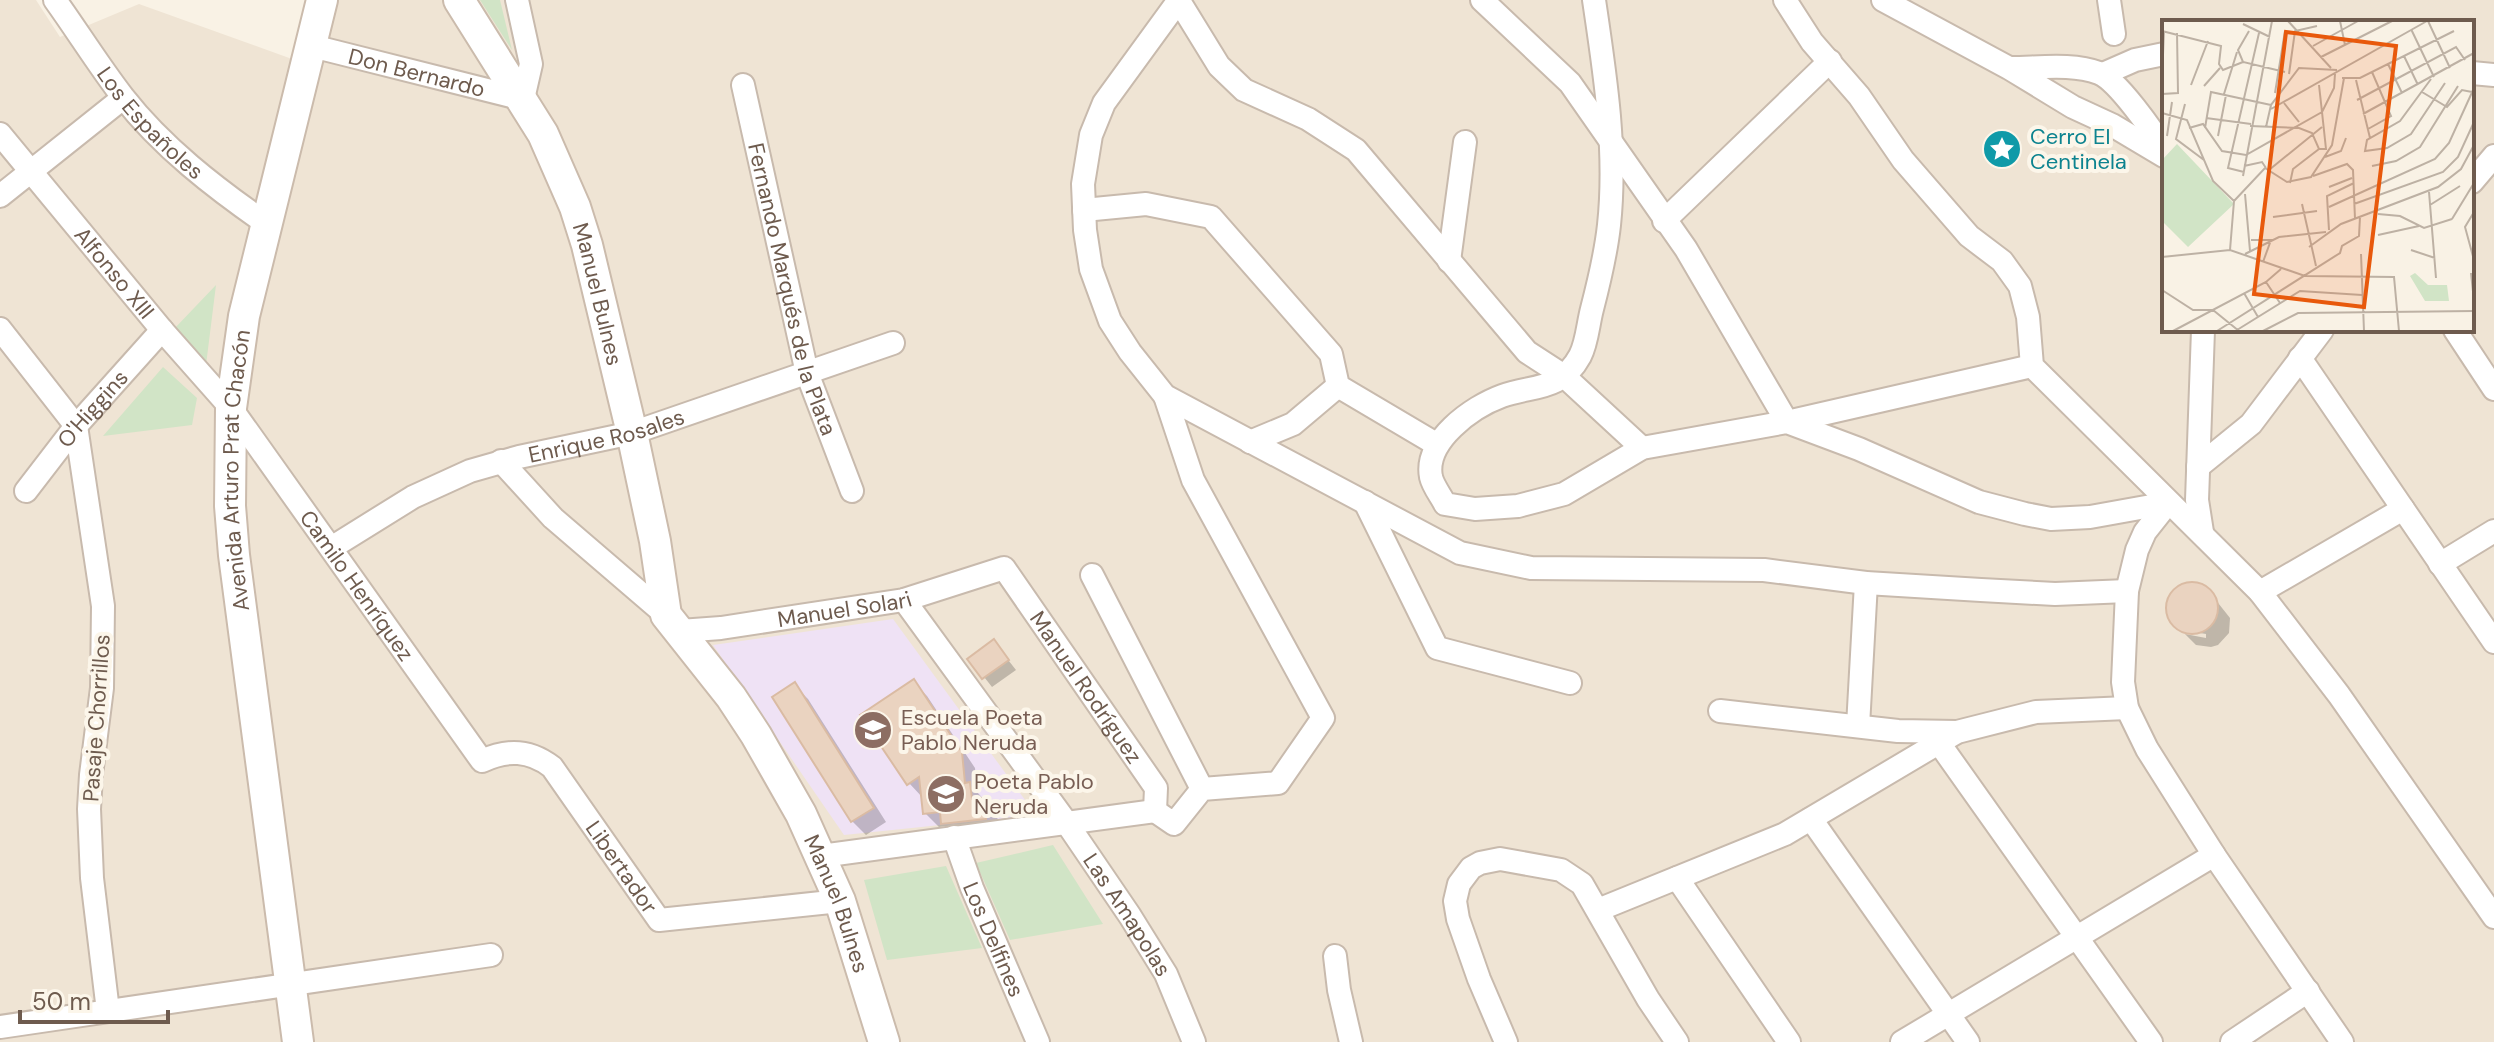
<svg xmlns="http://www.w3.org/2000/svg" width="2494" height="1042" viewBox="0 0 2494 1042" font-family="'DM Sans',sans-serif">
<rect width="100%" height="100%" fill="#f9f2e5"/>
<path fill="#efe4d4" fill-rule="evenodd" d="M0,0H36L60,37L139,4L292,59L306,0H2494V1042H0ZM2164,22H2472V330H2164Z"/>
<path fill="#efe2f5" d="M893,619L1036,815L844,835L713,645Z"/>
<path fill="#d1e4c6" d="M480,0H500L512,50Z
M216,285L206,365L174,329Z
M163,367L197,398L192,425L103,436Z
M1053,845L1103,924L1010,940L976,863Z
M946,866L982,948L887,960L864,880Z"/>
<path fill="#0003" d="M2191,584L2207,589L2230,618L2229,633L2218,645L2211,647L2196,645L2185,634L2206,638V634L2181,630L2170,618L2168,602L2171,595L2184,585Z
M994,642L1016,670L992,687L970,659Z
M913,682L927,696L975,768L977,792L997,814L999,832L957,837L946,826L939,827L925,813L923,798L909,783Z
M794,685L808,699L886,822L866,835L852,821Z"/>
<path fill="#ead3c0" stroke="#dabba3" stroke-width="2" d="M2166 608a26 26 0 1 1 52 0a26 26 0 1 1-52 0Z
M994,639L1009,660L982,679L967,659Z
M914,679L962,752L965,783L970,782L972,799L984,798L986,819L941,824L940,812L923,814L919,777L907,785L860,715Z
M795,682L874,808L851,822L772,697Z"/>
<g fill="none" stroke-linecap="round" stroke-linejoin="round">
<defs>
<g id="street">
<path id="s1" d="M55,0C78,32 99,66 123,97C162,147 215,188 267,224"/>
<path d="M1179,0L1104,103L1091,135L1083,184L1085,230L1091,269L1110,321L1130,352L1165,396L1460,553L1531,568L1764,570L1866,583L1981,590L2055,594L2127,591"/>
<path d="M1482,0L1570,83L1686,249L1787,422L2032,366"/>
<path d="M1594,0C1605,74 1617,150 1609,225C1606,253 1599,282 1592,309C1588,324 1587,343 1580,356C1561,391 1533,385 1502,396C1472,407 1424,441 1431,477C1433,486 1441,496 1445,504L1475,509L1518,506L1564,494L1642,448L1787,422L1859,449L1979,502L2025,514L2051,519L2090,517L2168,503"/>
<path d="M1785,0L1812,42L1859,96L1903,160L1969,236L2002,261L2020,286L2028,317L2032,366L2260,592L2339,695L2494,917"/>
<path d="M1883,0L2009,68L2073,107L2112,125L2164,156"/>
<path d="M2109,0L2114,34"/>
<path d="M1179,1L1219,66L1244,90L1308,119L1356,150L1527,352L1564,376L1642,448"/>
<path id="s2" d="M312,46L523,99L531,64L517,0"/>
<path d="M2011,68C2038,68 2073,63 2099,73C2117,80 2154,132 2164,150"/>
<path d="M2472,73L2494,75"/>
<path d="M2103,74L2135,60L2164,54"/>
<path id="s3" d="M743,85L807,373L852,491"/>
<path id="s4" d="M0,134L162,330L231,408L482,761C507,749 530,750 552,767L659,920L840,901"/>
<path d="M2472,182L2494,156"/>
<path d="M0,196L123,98"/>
<path d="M1084,210L1146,204L1211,217L1331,354L1338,386L1436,444"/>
<path d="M1664,221L1830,61"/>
<path d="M1449,261L1465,142"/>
<path d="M0,329L76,426L103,606L102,688L91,775L89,809L92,878L108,1011"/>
<path d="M2455,330L2494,389"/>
<path d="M2300,358L2494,642"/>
<path d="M1250,442L1293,424L1338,386"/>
<path d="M501,461L553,518L666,615"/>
<path d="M2198,467L2251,424L2322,330"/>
<path id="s5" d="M26,491L76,426L162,330"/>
<path d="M1365,502L1437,648L1570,683"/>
<path d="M2168,503L2145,532L2137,550L2127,591L2123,682L2127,708L2147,749L2214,855L2342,1042"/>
<path d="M2202,532L2197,500L2203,330"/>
<path id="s6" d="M331,548L413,497L470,471L519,457L632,433L893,343"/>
<path d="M2440,564L2494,531"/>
<path d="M1092,575L1202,789"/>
<path d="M2260,592L2403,509"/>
<path id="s7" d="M904,600L1066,822L1130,916L1166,974L1194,1042"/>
<path id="s8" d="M680,631L721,628L904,600L1004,568L1156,788L1155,811"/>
<path d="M1720,711L1898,731L1957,732"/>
<path d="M1858,726L1866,583"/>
<path d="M1939,743L2151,1042"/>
<path d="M1155,811L1174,824L1202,789L1278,783L1323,718L1193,480L1165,396"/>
<path d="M1811,819L1968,1042"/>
<path id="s9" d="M954,837L972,888L1038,1042"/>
<path d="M821,856L1155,811"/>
<path d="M1677,878L1789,1042"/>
<path d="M1598,910L1785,834L1957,732L2036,712L2127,708"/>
<path d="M1335,956L1339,990L1351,1042"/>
<path d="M0,1027L491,955"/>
<path d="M1506,1042L1479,979L1458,919L1455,901L1459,884L1471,868L1480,863L1500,859L1561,870L1582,884L1648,999L1677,1042"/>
<path d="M1902,1042L2214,855"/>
<path d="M2232,1042L2308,991"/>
</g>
<g id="secondary">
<path id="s10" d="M459,0L543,134L575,207L587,245L632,433L655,541L666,615L731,697L756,735L801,814L840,901L884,1042"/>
<path id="s11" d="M298,1042L234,555L230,506L231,408L244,316L322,0"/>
</g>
</defs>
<use href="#street" stroke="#c8baad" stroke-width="26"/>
<use href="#secondary" stroke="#cbbbac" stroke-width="34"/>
<use href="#street" stroke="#fff" stroke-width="22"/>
<use href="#secondary" stroke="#fff" stroke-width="30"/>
</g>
<defs>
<symbol id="sight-disc" viewBox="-11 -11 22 22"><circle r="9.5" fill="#0f9aa8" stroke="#fcf6ea"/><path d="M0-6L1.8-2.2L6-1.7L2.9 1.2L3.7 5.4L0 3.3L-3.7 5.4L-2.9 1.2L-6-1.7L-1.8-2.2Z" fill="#fff"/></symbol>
<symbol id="school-disc" viewBox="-11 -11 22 22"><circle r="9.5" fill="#8d6e63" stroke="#fcf6ea"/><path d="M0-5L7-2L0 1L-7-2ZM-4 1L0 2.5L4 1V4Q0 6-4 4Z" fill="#fff"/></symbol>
</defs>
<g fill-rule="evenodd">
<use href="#sight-disc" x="1980" y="127" width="44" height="44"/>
<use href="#school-disc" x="851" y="708" width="44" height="44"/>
<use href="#school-disc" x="924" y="772" width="44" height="44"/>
</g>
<g text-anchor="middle" stroke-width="8" stroke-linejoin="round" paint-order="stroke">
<g font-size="22" fill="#6e5b4e" stroke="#fcf6ea">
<text dy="8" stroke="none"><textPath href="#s2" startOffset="108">Don Bernardo</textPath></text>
<text dy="8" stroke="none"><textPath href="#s1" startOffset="156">Los Españoles</textPath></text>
<text dy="8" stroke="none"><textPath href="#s4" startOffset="180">Alfonso XIII</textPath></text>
<text dy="8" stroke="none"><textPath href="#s3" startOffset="210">Fernando Marqués de la Plata</textPath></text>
<text dy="8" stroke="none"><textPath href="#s10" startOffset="328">Manuel Bulnes</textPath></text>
<text dy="8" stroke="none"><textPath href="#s5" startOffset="106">O'Higgins</textPath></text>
<text dy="8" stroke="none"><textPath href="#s6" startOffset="300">Enrique Rosales</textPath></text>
<text dy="8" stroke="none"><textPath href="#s11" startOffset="576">Avenida Arturo Prat Chacón</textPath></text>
<text dy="8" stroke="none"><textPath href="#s4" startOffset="576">Camilo Henríquez</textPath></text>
<text dy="8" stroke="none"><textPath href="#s8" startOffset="166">Manuel Solari</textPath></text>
<text dy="8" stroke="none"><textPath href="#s8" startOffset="476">Manuel Rodríguez</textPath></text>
<text transform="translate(96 718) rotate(-86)" y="8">Pasaje Chorrillos</text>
<text dy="8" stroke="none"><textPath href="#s4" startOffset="988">Libertador</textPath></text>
<text dy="8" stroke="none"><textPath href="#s10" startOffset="994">Manuel Bulnes</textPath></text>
<text dy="8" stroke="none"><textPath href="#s7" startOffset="386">Las Amapolas</textPath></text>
<text dy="8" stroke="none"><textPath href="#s9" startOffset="110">Los Delfines</textPath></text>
</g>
<g font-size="22" fill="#0d838f" stroke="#fcf6ea" text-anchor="start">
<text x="2030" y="144">Cerro El<tspan x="2030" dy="25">Centinela</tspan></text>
</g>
<g font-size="22" fill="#785e54" stroke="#fcf6ea" text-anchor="start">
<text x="901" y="725">Escuela Poeta<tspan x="901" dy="25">Pablo Neruda</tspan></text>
<text x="974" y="789">Poeta Pablo<tspan x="974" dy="25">Neruda</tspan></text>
</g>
</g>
<g transform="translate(2162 20)">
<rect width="312" height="312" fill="#f9f2e5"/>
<path d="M15,124L72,184L26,227L0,201V140ZM253,253L266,265H285L287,281H263L248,256Z" fill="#d1e4c6"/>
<path fill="none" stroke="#bdb1a4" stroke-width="2" d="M126,1L169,48M178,1L183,25M266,1L288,48M81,4L108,17M249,9L272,57M0,11L59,26L57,44L61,50L81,42M87,11L76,30L81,42L123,52M151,26L196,1M242,36L256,65M159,37L230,1M226,44L240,73M127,54L133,11L155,6M0,58L2,11M180,58H198L292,11M269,59L238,101L205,120L203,131L225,128L249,114L283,63M194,60L208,118M29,65L46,21M42,66L58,48M260,72L285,87L300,70L310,72M113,73L123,11M0,74L16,73L15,13M62,74L75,32M195,80L294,27L303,40M122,83L137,102M23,84L14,119L42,140M109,89L265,1M0,93L25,100L51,161L72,181M201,94L312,33M44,98L89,104M88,106L137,108L150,113L157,129H164L160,92L172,68L173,54M104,107L109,85L137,48L175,50M27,108L41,104L60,131L84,135L160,92L157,65M43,108L49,72L109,85M206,109L229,96L210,52M5,116L10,82M56,116L64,75M163,137L179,131L184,118M82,146L100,142L104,148M210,146L234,141L258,127L296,66M107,150L160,107M82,152L66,148L97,13M81,156L110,1M151,156L185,144L191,150L193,199M128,163L131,149L157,129M167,167L190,158M267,172L274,258M83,174L88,231M72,181L103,148L125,162L149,157L170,125L182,58M140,184L154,246M192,184L281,152L296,137L312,102M268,185L298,166M167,187L273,139L287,123L312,68M312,192L303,207L312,240M216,194L238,196L262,208L290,199M111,197L155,191M290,199L312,163M167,210L165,176L192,163M216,215L257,206M89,220H109L101,242M147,227L179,204L276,167L299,149L312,125M68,230L72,181M249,230L273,238M83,234L117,217L164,212M199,234L202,311M0,237L68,230L143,256L232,257L237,311M309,253L312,281M104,262L118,283M0,270L31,290H51L77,311M82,273L96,297M75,310L138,271L200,275M11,311L104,262L119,249M55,311L178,233L180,226L197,216L198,197M101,311L136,293L312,291"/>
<path fill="#e8590c" fill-opacity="0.15" stroke="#e8590c" stroke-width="4" d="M124,12L234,26L202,287L92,274Z"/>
<rect width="312" height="312" fill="none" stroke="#6e5b4e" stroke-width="4"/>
</g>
<path d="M20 1010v12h148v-12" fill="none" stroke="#6e5b4e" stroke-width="4"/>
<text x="32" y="1010" font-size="24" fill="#6e5b4e" stroke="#fcf6ea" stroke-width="6" paint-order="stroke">50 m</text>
</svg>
